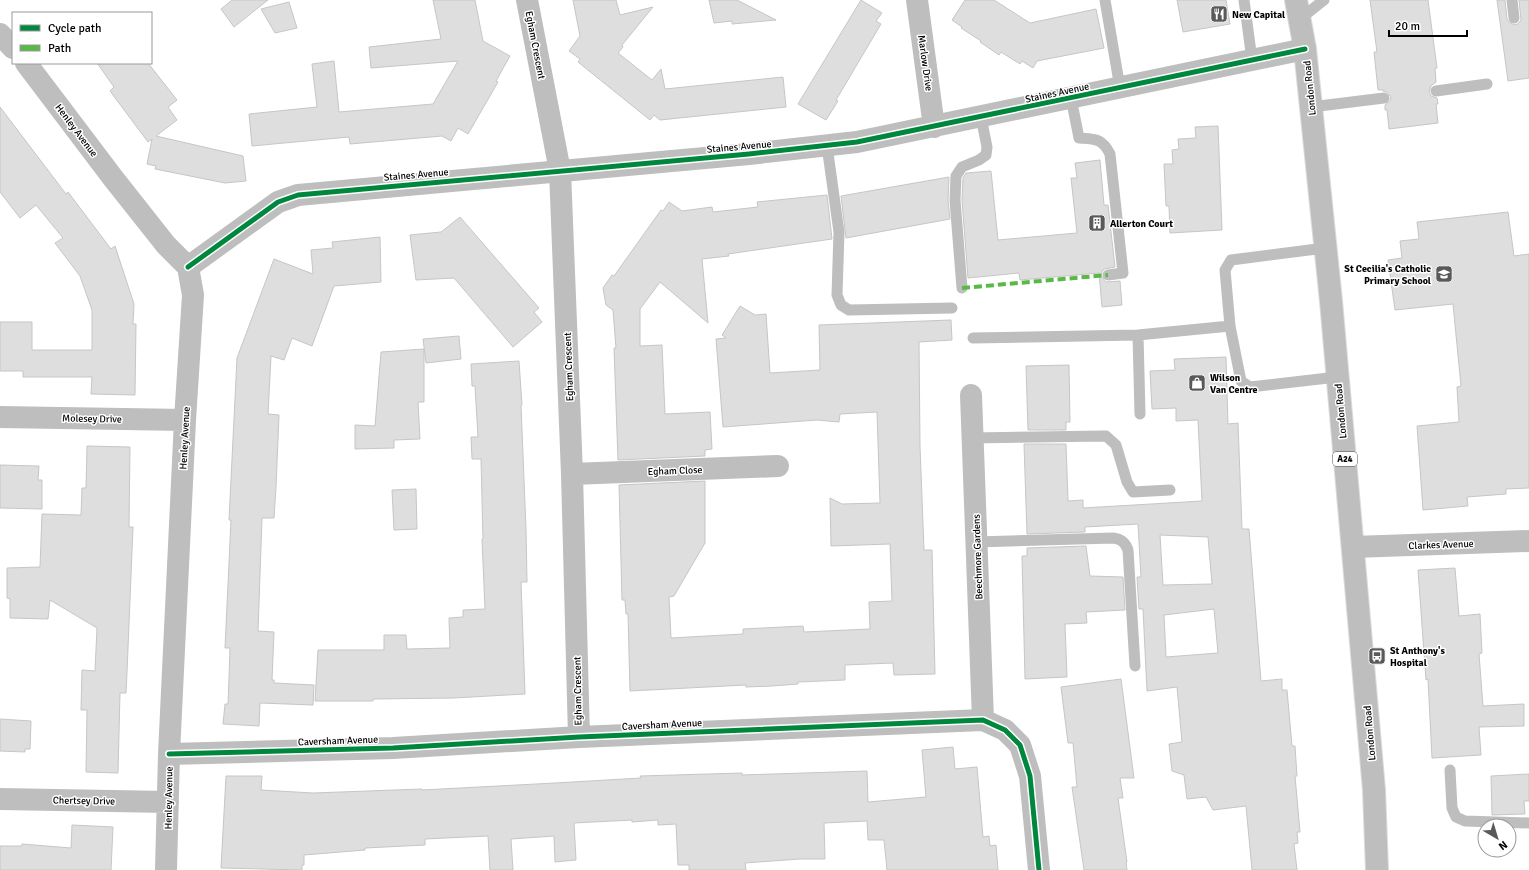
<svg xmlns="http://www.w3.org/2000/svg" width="1529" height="870" viewBox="0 0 1529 870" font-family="Signika,sans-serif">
<rect width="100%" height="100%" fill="#fff"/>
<path fill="#dedede" stroke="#c6c6c6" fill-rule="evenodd" d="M232,0H268L234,27L221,9Z
M433,0H475L483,41L510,56L496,81L498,82L468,134L458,128L451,141L442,136L350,144L349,137L252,146L249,114L317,107L312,64L334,61L339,112L433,104L458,61L371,68L369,47L441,39Z
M573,0H616L620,15L653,7L622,45L623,47L618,53L652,80L661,69L665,89L783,77L786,107L660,120L654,115L650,120L578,62L580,59L569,51L580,36Z
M709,0H737L776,20L732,24V21L714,23Z
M861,0L882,13L876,21L881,24L836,100L838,101L826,120L798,104Z
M965,0H994L1030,23L1096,9L1104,48L1037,61L1033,68L1022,61L1020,64L1001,52L999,55L980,42L981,41L961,28L962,27L952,20Z
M1177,0H1226L1230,24L1183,32Z
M1370,0H1428L1437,68H1435L1436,82L1431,86L1429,92L1431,96L1437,98L1438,104H1436L1438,123L1389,129L1387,110H1385V105L1390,101L1391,97L1387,92L1383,91V90H1378L1374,52H1377Z
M1497,0H1505L1507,19L1509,22L1514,25L1518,24L1521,20L1519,0H1529V78L1508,81Z
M289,2L297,28L275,33L261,9Z
M97,63H148L177,100L168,107L177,120L156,136L243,156L246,181L225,183L155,169L156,166L147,164L152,139L148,142L110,91L114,87Z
M0,107L66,194L68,192L111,249L115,246L134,304L133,324H136L135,395L91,394L92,377H23V371H0V322H32V350H92V310L80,276L55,243L63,238L36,205L20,218L0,192Z
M1218,126L1222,230L1170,233L1169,206H1166L1164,164H1173L1172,150L1179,149L1178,139L1196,138L1195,127Z
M1100,160L1104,205H1108L1115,267L1104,269L1102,272L1101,276L1106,282L1120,281L1122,305L1102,307L1099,273L1020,280L1019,273L968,278L962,200L963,178L966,173L991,171L998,240L1077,233L1071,178H1077L1075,163Z
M949,177L948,200L950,219L846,238L841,196Z
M827,195L832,239L728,254L729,256L702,259L708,323L660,282L640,309V346L662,345L665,414L710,412L712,449L705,450V456L618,460L614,348H616L613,310L606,305L603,288L612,275L614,276L661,210L663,211L669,202L682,211L712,207L713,212L758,207L757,202Z
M1508,212L1514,256L1529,254V488L1506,489V494L1467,497L1468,506L1423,510L1417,426L1459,422L1457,387L1461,386L1453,304L1395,310L1388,260L1402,258L1400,241L1419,239L1417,222Z
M460,217L539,308L534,312L542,322L513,347L454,278L416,280L410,235L441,232Z
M380,237L381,282L334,286L312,346L292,338L284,360L271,356L268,414L279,415L276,487L274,518H262L258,631L274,632L272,680H274V683L314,685L313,705L260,703L259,726L223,724L225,704H228L229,678L230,648H225L231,520H229L237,358L274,259L313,274L311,250L333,248L332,242Z
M740,306L755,315L766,314L770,373L820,370L819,325L951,320L952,340L919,342L920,446L924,550H932L935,674L894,675L893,663L845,665V680L798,682V684L772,686L746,687V685L630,691L628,614H626L625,600H622L619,485L705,481V543L674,596L669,597L671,638L743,634V629L803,626L804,632L870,629L869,602L892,601L890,544L831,546L830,498L842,504L880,503L877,412L840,414L839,422L817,420L723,427L716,339L726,338L722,335Z
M459,336L461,359L426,363L423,339Z
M424,349V402H418L420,439L394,440V448L355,449V425L375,426L381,352Z
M1226,357L1228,424L1238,423L1242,529H1249L1261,681L1282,679V690H1287L1292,746H1295L1297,776H1295L1300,832H1297L1298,843L1294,844L1297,870H1252L1246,806L1213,810L1206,797L1187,799L1184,775L1172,771L1169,744L1182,742L1177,687L1147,691L1143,609H1139L1137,577H1141L1138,524L1085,527V532L1027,534L1024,444H1066L1068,501L1083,500V508L1202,501L1198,420L1176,421V408L1152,409L1150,371L1175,370L1174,359ZM1160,535L1208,537L1212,584L1163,585ZM1214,609L1218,653L1166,657L1164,615Z
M519,361L522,405H521L526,529L527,582H521L525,694L454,698L373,699V701H315L318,650H384V635H406L407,649L450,648L449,618L463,617V610L485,609L482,539H483L481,459H472L471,437H478L475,386H472L471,364Z
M1069,365L1070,422H1066V430H1028L1026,366Z
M87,446L130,447L129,527H133L127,672L126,693H120L118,773L86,772L87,710H81L82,670L95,671L97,628L50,600L48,619L10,618V599L7,598V568L40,567L42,514L81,515L82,488H86Z
M0,465L39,466L38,480H42V509L0,508Z
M416,489L417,529L394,530L392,490Z
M1086,546L1090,576L1123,577L1125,610L1086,612L1087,623L1065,624L1067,677L1025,679L1022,556H1027V548Z
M1455,568L1459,616L1480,614L1482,653L1479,654L1483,706L1524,704V726L1479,727L1481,755L1432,758L1428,679L1426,680L1418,570Z
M1121,679L1134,778H1120L1123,798H1118L1127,862H1126L1127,870H1084L1072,787H1077L1073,743H1068L1061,687Z
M0,719L31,721L30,749H25V752L0,751Z
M953,747L955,769L977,767L983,837L989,836L990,846L996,845L998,870H887L884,840H868L867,821L824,823L825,859H800L745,863L746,870H689V865H678L676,824L658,825V820L632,822V820L574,823L576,860L555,862L554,836L511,839L513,870H490L488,836L425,839V845L365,848V850L304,855V865H302V870L221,868L226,776H262L261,790L313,793L422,789V790L555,783L641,778L640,776L742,773V775L867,771L868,802L926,797L922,750Z
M1529,774V801H1524L1525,814L1492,815L1491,776Z
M72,825L113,827L111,870H0V846H22V844L71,848Z"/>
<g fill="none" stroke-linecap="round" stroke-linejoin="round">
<defs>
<path id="highway" d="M1296,0L1305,49L1331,301L1374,790L1377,870"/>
</defs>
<use href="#highway" stroke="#dbdbdb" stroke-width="24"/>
<path stroke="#bebebe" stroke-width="11" d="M1105,0L1120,88
M1244,0L1252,60
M1512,0L1514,18
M1300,19L1324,0
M1436,91L1487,84
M1071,98L1079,138C1095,139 1102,138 1110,154L1123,273L1108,275
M1311,107L1384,98
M827,146L839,232L837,295L841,305L849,310L952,308
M962,288L955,200L956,176L962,167L979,160L986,155L987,147L981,117
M1230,326L1241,381L1250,387L1337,377
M1138,335L1140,414
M973,338L1138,335L1230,326L1225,270L1231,260L1325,248
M972,438L1106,436L1116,445L1127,482L1133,492L1170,490
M976,542L1113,538C1121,539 1125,542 1128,550L1135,666
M1450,770L1452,808L1456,817L1465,821L1529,823"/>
<path stroke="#bebebe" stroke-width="22" d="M527,0L560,171L572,474L579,737
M917,0L934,127
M0,34L13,48
M26,63L113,178L166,245L188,267L193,295L185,420L169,754L166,870
M188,267L278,202L298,195L749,154L857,142L1305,49
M971,395L983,720
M0,417L185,420
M572,474L778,466
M1353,547L1529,541
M169,754L393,748L579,737L983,720L1005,730L1020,745L1030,776L1039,870
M0,799L168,802"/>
<use href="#highway" stroke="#bebebe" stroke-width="22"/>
<path stroke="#58b947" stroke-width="4" stroke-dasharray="8 4" stroke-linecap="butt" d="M962,288L1108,275"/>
<defs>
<path id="cycleway" d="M188,267L278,202L298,195L749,154L857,142L1305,49
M169,754L393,748L579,737L983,720L1005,730L1020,745L1030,776L1039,870"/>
</defs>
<use href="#cycleway" stroke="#fff" stroke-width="8"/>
<use href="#cycleway" stroke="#00873e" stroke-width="5"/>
</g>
<defs>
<symbol id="restaurant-square" viewBox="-11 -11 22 22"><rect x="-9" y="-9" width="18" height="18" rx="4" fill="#595959" stroke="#fff"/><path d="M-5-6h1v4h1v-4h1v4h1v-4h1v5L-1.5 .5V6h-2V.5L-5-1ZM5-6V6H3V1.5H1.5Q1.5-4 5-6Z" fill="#fff"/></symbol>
<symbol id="building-square" viewBox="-11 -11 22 22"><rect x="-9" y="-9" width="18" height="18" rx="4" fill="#595959" stroke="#fff"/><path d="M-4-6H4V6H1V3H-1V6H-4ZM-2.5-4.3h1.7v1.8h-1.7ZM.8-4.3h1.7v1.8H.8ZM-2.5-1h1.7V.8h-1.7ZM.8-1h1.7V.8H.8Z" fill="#fff"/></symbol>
<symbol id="school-square" viewBox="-11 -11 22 22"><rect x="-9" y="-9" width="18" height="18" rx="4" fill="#595959" stroke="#fff"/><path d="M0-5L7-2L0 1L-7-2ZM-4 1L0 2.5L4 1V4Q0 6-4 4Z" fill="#fff"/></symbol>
<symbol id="shop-square" viewBox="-11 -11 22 22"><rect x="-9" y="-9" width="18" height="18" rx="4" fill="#595959" stroke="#fff"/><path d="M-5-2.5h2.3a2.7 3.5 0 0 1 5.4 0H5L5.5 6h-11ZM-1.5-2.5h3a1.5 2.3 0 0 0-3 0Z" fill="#fff"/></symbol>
<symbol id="bus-square" viewBox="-11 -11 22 22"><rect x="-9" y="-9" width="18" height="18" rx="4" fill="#595959" stroke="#fff"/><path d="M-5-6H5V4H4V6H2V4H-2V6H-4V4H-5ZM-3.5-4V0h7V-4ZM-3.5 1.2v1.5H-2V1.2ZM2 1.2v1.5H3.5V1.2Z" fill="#fff"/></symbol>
</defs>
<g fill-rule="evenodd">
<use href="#restaurant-square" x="1209" y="4" width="20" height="20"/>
<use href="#building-square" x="1087" y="213" width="20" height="20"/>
<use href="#school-square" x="1434" y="264" width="20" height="20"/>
<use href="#shop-square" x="1187" y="373" width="20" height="20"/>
<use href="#bus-square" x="1367" y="646" width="20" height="20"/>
</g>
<g text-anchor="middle" stroke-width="3" stroke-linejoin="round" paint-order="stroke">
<rect fill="#fff" stroke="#4c4c4c" stroke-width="1" x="1333" y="452" width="24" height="14" rx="3"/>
<g font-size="9" font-weight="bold" fill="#000">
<text x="1345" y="462">A24</text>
</g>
<g font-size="10" font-weight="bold" fill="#000" stroke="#fff" text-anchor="start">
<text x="1232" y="18">New Capital</text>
<text x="1110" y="227">Allerton Court</text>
<text x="1431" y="272" text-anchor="end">St Cecilia's Catholic<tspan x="1431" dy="12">Primary School</tspan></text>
<text x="1210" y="381">Wilson<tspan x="1210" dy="12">Van Centre</tspan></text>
<text x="1390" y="654">St Anthony's<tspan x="1390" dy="12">Hospital</tspan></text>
</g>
<g font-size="10" fill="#000" stroke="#fff">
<text transform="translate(536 45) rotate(79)" y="4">Egham Crescent</text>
<text transform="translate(926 63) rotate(82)" y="4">Marlow Drive</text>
<text transform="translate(1309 88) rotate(-96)" y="4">London Road</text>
<text transform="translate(1057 92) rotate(-12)" y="4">Staines Avenue</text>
<text transform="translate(77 130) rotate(53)" y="4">Henley Avenue</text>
<text transform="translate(739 146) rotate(-5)" y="4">Staines Avenue</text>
<text transform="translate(416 174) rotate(-5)" y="4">Staines Avenue</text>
<text transform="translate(568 367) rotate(-92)" y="4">Egham Crescent</text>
<text transform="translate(1340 411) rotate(-95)" y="4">London Road</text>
<text transform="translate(92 418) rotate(1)" y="4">Molesey Drive</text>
<text transform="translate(184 438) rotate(-87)" y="4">Henley Avenue</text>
<text transform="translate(675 470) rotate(-2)" y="4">Egham Close</text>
<text transform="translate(1441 544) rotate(-2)" y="4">Clarkes Avenue</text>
<text transform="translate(977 557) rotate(-92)" y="4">Beechmore Gardens</text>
<text transform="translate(577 691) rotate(-91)" y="4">Egham Crescent</text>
<text transform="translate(662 724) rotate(-3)" y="4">Caversham Avenue</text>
<text transform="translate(1369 733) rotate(-95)" y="4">London Road</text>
<text transform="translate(338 740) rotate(-2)" y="4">Caversham Avenue</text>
<text transform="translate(168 798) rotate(-89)" y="4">Henley Avenue</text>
<text transform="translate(84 800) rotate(1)" y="4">Chertsey Drive</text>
</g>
</g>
<rect x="12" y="12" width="140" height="52" fill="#ffffff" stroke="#999999"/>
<rect x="20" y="25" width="20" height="6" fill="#00873e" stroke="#999999"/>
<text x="48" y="32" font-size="12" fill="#000000">Cycle path</text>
<rect x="20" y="45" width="20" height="6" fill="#58b947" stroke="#999999"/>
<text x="48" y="52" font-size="12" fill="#000000">Path</text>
<g transform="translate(1497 838) rotate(142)"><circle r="19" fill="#ffffff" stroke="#999999"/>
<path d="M0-3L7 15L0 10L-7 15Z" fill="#595959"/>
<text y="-6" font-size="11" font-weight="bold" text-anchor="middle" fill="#000000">N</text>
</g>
<path d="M1389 30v6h78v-6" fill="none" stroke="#000000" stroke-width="2"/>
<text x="1395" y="30" font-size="12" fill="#000000" stroke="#ffffff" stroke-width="3" paint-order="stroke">20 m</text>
</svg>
